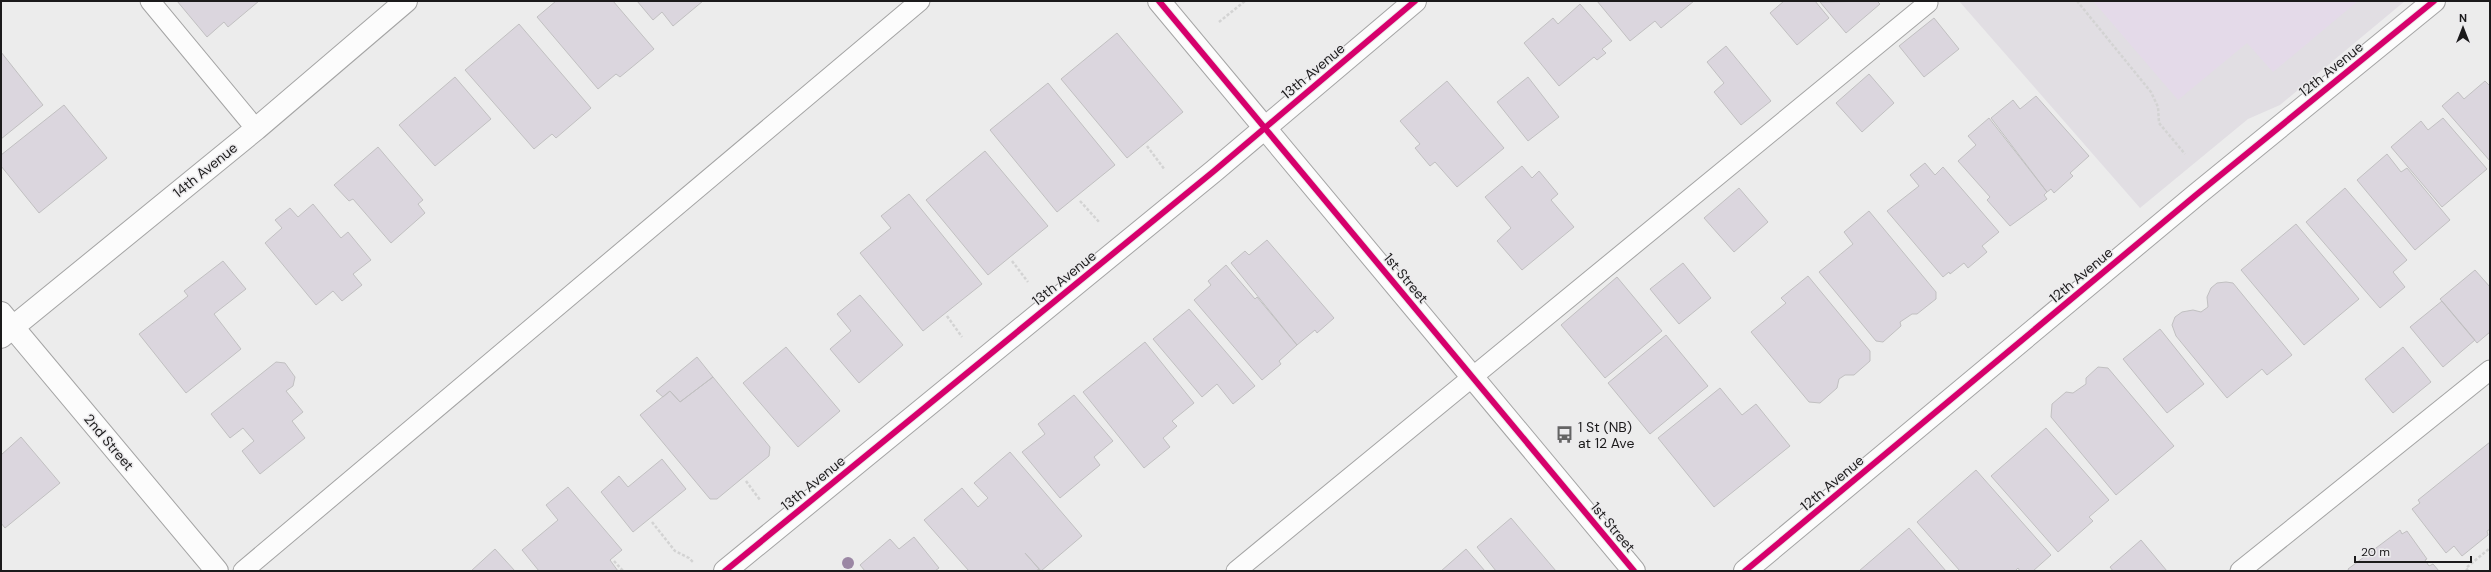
<svg xmlns="http://www.w3.org/2000/svg" width="2491" height="572" viewBox="0 0 2491 572" font-family="'DM Sans',sans-serif">
<rect width="100%" height="100%" fill="#ececec"/>
<path fill="#e1dee3" d="M1959,1H2405L2280,105L2248,119L2140,208Z"/>
<path fill="#e4dae9" d="M2093,1H2358L2273,72L2247,43L2178,100Z"/>
<path fill="#dbd6de" stroke="#c1c0c1" d="M177,1H259L228,27L224,22L207,37Z
M556,1H613L654,49L620,77L616,74L598,89L537,17Z
M637,1H703L673,26L662,12L653,20Z
M1597,1H1694L1661,28L1655,21L1630,41Z
M1784,1H1815L1829,18L1797,45L1770,13Z
M1877,1L1880,4L1846,33L1820,2Z
M1580,4L1612,41L1602,49L1606,53L1597,60L1594,57L1559,86L1524,43L1553,18L1558,24Z
M1934,18L1959,49L1924,77L1899,46Z
M519,24L591,108L556,138L552,134L534,149L465,70Z
M1117,33L1183,112L1127,158L1061,79Z
M1726,46L1771,101L1741,125L1714,92L1724,83L1707,62Z
M1,52L43,105L1,139Z
M1869,74L1894,103L1862,132L1836,103Z
M455,77L491,119L435,166L399,125Z
M1528,77L1559,117L1528,141L1497,102Z
M1447,81L1504,148L1457,187L1435,162L1430,166L1415,148L1420,144L1400,121Z
M2485,81L2490,86V161L2442,106L2458,92L2464,99Z
M1048,83L1115,165L1057,212L990,130Z
M2036,96L2089,156L2070,173L2073,176L2054,193L2051,189L2047,192L1991,118L2013,100L2020,109Z
M64,105L107,158L39,213L1,166V155Z
M1989,118L2047,192L2044,195L2047,199L2010,226L1987,200L1990,197L1958,161L1976,145L1968,136Z
M2443,118L2487,169L2442,207L2391,147L2421,121L2428,130Z
M378,147L423,200L418,204L425,213L391,243L353,199L349,201L334,185Z
M985,151L1048,226L988,275L926,200Z
M2387,154L2401,172L2407,168L2450,220L2415,250L2357,180Z
M1925,163L1935,175L1943,167L1999,232L1982,246L1987,252L1968,268L1964,263L1950,274L1949,272L1943,277L1887,211L1919,186L1910,175Z
M1522,166L1532,178L1539,171L1558,194L1551,200L1574,227L1522,270L1497,241L1511,228L1485,197Z
M1739,188L1768,222L1734,252L1704,218Z
M2345,188L2407,260L2393,272L2405,287L2380,308L2306,222Z
M909,194L982,284L923,331L860,253L891,228L881,216Z
M313,204L341,238L348,232L371,260L353,274L362,285L342,301L333,291L316,305L265,243L282,228L275,220L290,208L298,217Z
M1869,211L1936,292V299L1917,314H1912L1900,322L1901,326L1883,342L1876,341L1819,272L1853,244L1844,232Z
M2296,224L2359,299L2304,345L2241,270Z
M1267,240L1334,318L1317,333L1315,330L1297,345L1231,263L1245,251L1249,255Z
M223,261L246,289L214,314L241,349L186,393L139,334L188,296L184,291Z
M1683,263L1711,298L1679,324L1650,289Z
M1226,265L1255,299L1257,297L1297,345L1279,361L1281,364L1262,380L1194,300L1211,285L1208,281Z
M2475,270L2490,287V332L2477,343L2440,299Z
M1808,276L1870,351V361L1854,375H1845L1839,379L1837,388L1820,403L1809,402L1751,332L1786,303L1781,298Z
M1617,277L1662,331L1605,378L1561,325Z
M2226,282L2233,283L2292,355L2267,375L2262,369L2227,398L2176,336L2172,325L2175,317L2182,312L2193,310L2201,312L2208,307L2207,297L2211,288L2217,283Z
M860,295L903,345L859,383L830,349L851,331L837,314Z
M2442,301L2475,340L2443,367L2410,327Z
M1189,309L1255,386L1233,404L1217,384L1202,397L1153,339Z
M2160,329L2204,384L2167,413L2123,359Z
M1666,335L1708,386L1650,434L1608,383Z
M1145,342L1194,403L1172,421L1177,426L1163,438L1170,447L1144,468L1083,392Z
M786,347L840,411L798,447L743,383Z
M2403,347L2431,382L2393,413L2365,379Z
M697,357L713,377L680,402L670,391L663,397L656,391Z
M276,362L285,363L295,377L293,386L286,391L303,412L292,421L305,438L260,474L242,451L254,441L243,428L230,438L211,414Z
M2098,367L2108,368L2174,446L2116,495L2051,417L2052,404L2066,392L2073,393L2086,384V378Z
M713,377L770,447L769,456L717,499H710L640,415L670,391L680,402Z
M1720,388L1742,415L1756,404L1790,446L1714,507L1658,438Z
M1074,395L1113,441L1094,457L1100,465L1060,498L1022,452L1045,434L1038,424Z
M2046,428L2109,500L2089,517L2093,521L2058,552L1991,476Z
M21,437L60,483L5,528L1,523V455Z
M2490,442V529L2487,531L2488,535L2462,556L2454,546L2446,553L2412,509L2420,503L2418,500Z
M1010,452L1082,536L1041,571L1025,553L1039,569L1036,571H969L924,520L962,488L978,507L988,498L974,483Z
M662,459L686,489L633,532L601,492L619,476L628,487Z
M1976,470L2051,555L2033,571H2020L2018,568L2015,571H1960L1917,522Z
M568,487L622,550L610,560L618,571H539L522,550L558,520L546,505Z
M1511,518L1556,571H1496L1477,547Z
M1909,528L1946,571H1859Z
M2400,530L2402,534L2407,531L2427,559L2425,560L2429,566L2433,564L2439,571H2349L2348,569Z
M914,537L939,568L935,571H865L860,565L890,539L899,549Z
M2141,540L2167,571H2113L2110,567Z
M495,549L515,571H471Z
M1466,549L1485,571H1441Z"/>
<g fill="none" stroke-linecap="round" stroke-linejoin="round">
<defs>
<path id="lane" d="M150,1L256,129
M243,571L920,1
M1236,571L1928,3
M2240,571L2490,370"/>
<path id="street" d="M1159,1L1634,571
M1,313L217,571
M1,337L256,129L406,1
M725,571L1214,171L1415,1
M1745,571L2196,195L2434,1"/>
</defs>
<use href="#lane" stroke="#a4a4a4" stroke-width="21"/>
<use href="#street" stroke="#a4a4a4" stroke-width="24"/>
<path stroke="#d3d3d3" stroke-width="2.5" stroke-dasharray="3 2" stroke-linecap="butt" d="M2077,1L2151,92L2158,107L2159,123L2185,154
M1219,22L1245,1
M1147,146L1165,170
M1080,201L1100,223
M1012,261L1028,282
M947,316L962,337
M746,481L760,500
M652,522L675,551L689,558L694,563
M614,561L623,571
M2468,571L2466,568L2490,548"/>
<use href="#lane" stroke="#fcfcfc" stroke-width="19"/>
<use href="#street" stroke="#fcfcfc" stroke-width="22"/>
<defs>
<path id="cycleway" d="M1159,1L1634,571
M725,571L1214,171L1415,1
M1745,571L2196,195L2434,1"/>
</defs>
<use href="#cycleway" stroke="#ecebed" stroke-width="8"/>
<use href="#cycleway" stroke="#d6006c" stroke-width="6"/>
</g>
<circle fill="#9b87a4" cx="848" cy="563" r="6"/>
<defs>
<symbol id="bus-bare" viewBox="-9 -9 18 18"><path d="M-5-6H5V4H4V6H2V4H-2V6H-4V4H-5ZM-3.5-4V0h7V-4ZM-3.5 1.2v1.5H-2V1.2ZM2 1.2v1.5H3.5V1.2Z" fill="#646464" stroke="#ecebed" stroke-width="2.5" paint-order="stroke"/></symbol>
</defs>
<g fill-rule="evenodd">
<use href="#bus-bare" x="1552" y="422" width="25" height="25"/>
</g>
<g text-anchor="middle" stroke-width="3" stroke-linejoin="round" paint-order="stroke">
<g font-size="14" fill="#1b1a1b" stroke="#ecebed">
<text transform="translate(2331 69) rotate(-39)" y="5">12th Avenue</text>
<text transform="translate(1313 71) rotate(-40)" y="5">13th Avenue</text>
<text transform="translate(205 170) rotate(-39)" y="5">14th Avenue</text>
<text transform="translate(2081 275) rotate(-40)" y="5">12th Avenue</text>
<text transform="translate(1064 278) rotate(-39)" y="5">13th Avenue</text>
<text transform="translate(1406 278) rotate(50)" y="5">1st Street</text>
<text transform="translate(109 442) rotate(50)" y="5">2nd Street</text>
<text transform="translate(813 483) rotate(-39)" y="5">13th Avenue</text>
<text transform="translate(1832 483) rotate(-40)" y="5">12th Avenue</text>
<text transform="translate(1613 527) rotate(50)" y="5">1st Street</text>
</g>
<g font-size="14" fill="#1b1a1b" stroke="#ecebed" text-anchor="start">
<text x="1578" y="432">1 St (NB)<tspan x="1578" dy="16">at 12 Ave</tspan></text>
</g>
</g>
<rect width="2491" height="572" fill="none" stroke="#1b1a1b" stroke-width="4"/>
<g transform="translate(2463 28)" stroke="#ecebed" stroke-width="3" paint-order="stroke">
<path d="M0-3L7 15L0 10L-7 15Z" fill="#1b1a1b"/>
<text y="-6" font-size="11" font-weight="bold" text-anchor="middle" fill="#1b1a1b">N</text>
</g>
<path d="M2355 556v6h116v-6" fill="none" stroke="#1b1a1b" stroke-width="2"/>
<text x="2361" y="556" font-size="12" fill="#1b1a1b" stroke="#ecebed" stroke-width="3" paint-order="stroke">20 m</text>
</svg>
